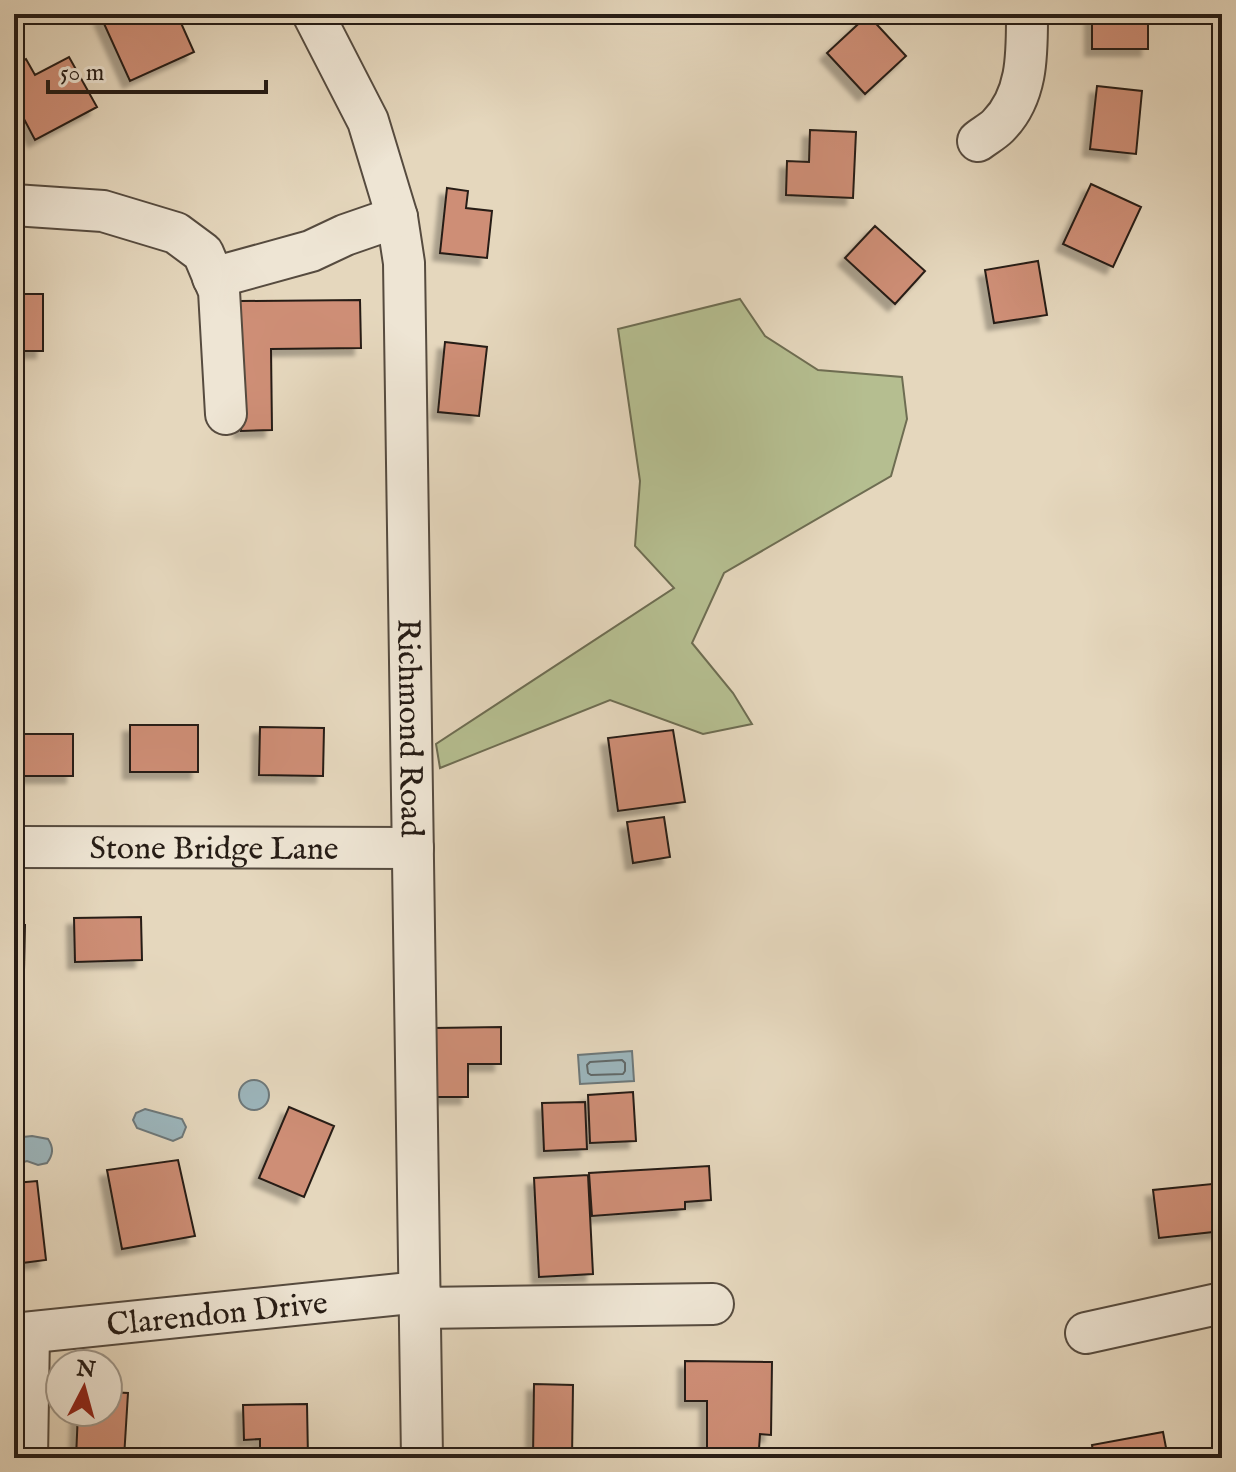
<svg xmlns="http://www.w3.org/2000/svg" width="1236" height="1472" viewBox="0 0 1236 1472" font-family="'IM FELL English',serif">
<defs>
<filter id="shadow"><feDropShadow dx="-7" dy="7" stdDeviation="2" flood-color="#0004"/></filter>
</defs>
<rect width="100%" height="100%" fill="#e5d7bd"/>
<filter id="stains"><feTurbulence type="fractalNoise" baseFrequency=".0025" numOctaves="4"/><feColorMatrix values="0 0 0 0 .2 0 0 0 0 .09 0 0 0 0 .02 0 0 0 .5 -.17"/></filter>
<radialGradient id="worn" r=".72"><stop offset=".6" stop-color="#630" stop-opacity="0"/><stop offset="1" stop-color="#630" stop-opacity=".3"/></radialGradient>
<path fill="#b5be90" stroke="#6e6d52" stroke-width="2" d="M740,299L765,336L818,370L902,377L907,419L891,476L724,573L692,643L733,693L752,724L703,734L610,700L440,768L436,744L674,588L635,546L640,481L618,329Z"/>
<path fill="#9cb6bd" stroke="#6d787a" stroke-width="2" d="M632,1051L634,1081L580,1084L578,1055Z
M239 1095a15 15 0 1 1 30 0a15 15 0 1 1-30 0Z
M145,1109L182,1119L186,1127L182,1137L173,1141L137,1128L133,1120L136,1113Z
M32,1136L48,1139C54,1148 53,1155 47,1163L38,1165L27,1161L14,1165V1138Z"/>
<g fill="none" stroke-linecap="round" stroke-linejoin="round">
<path stroke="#616969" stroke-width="2" d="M622,1060L625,1063V1071L623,1074L591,1075L588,1073L587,1065L590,1062Z"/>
</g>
<path fill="#ce8e76" stroke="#261c15" stroke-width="2" filter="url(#shadow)" d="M108,14H177L194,52L130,81L101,17Z
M1092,14H1148V49H1092Z
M868,15L906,56L865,94L827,53Z
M69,57L97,107L35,140L14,100V65L26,59L35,75Z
M1097,86L1142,91L1136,154L1090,149Z
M810,130L856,132L853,198L786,195L787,161L809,162Z
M1091,184L1141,207L1113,267L1063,244Z
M447,188L468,191L466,208L492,211L487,258L440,253Z
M875,226L925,271L895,304L845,258Z
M1038,261L1047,315L994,323L985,270Z
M14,294H43V351H14Z
M360,300L361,348L271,349L272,430L241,431L240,301Z
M445,342L487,347L479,416L438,412Z
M130,725H198V772H130Z
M260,727L324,728L323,776L259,775Z
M673,730L685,802L618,811L608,738Z
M14,734H73V776H14Z
M664,817L670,857L633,863L627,822Z
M141,917L142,960L75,962L74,918Z
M14,925H25L24,970H14Z
M501,1027V1064H468V1097H435L434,1028Z
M633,1092L636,1141L590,1143L588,1095Z
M585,1102L587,1149L544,1151L542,1103Z
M289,1107L334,1126L304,1197L259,1178Z
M178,1160L195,1236L122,1249L107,1170Z
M709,1166L711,1200L685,1202V1209L592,1216L589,1173Z
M588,1175L593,1274L539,1277L534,1178Z
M37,1181L46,1260L14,1264V1204H18L15,1183Z
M1222,1183V1231L1159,1238L1153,1190Z
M685,1361L772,1362L771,1435L760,1434L759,1449H707V1401H685Z
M534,1384L573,1385L572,1458H533Z
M108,1392L128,1393L124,1458H76L78,1412H108Z
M307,1404L308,1458H260V1439L244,1440L243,1405Z
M1163,1432L1168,1458H1094L1092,1445Z"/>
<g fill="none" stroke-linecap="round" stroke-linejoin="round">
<defs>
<g id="minor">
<path id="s1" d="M313,14L368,121L397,217L404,263L422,1458"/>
<path d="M978,141C984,136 992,132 998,126C1028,96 1027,54 1027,14"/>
<path d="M14,205L103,211L176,233L203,253L219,291L226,414"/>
<path d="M213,278L311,251L345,235L397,217"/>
<path id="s2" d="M14,847L413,848"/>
<path d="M420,1308L713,1304"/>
<path d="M1086,1333L1222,1303"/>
<path id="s3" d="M14,1334L420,1292"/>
<path d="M27,1458L29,1333"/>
</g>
</defs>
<use href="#minor" stroke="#564b3f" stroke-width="44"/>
<use href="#minor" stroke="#eee5d4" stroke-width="40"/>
</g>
<g text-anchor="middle" stroke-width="7" stroke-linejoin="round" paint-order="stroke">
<g font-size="32" fill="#261c15" stroke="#eee5d4">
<text dy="11" stroke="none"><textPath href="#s1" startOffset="732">Richmond Road</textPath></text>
<text dy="11" stroke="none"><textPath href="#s2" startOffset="200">Stone Bridge Lane</textPath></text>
<text dy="11" stroke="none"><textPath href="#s3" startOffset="204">Clarendon Drive</textPath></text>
</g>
</g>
<rect width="1236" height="1472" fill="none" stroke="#e5d7bd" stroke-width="48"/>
<rect x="16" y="16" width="1204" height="1440" fill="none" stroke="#261c15" stroke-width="4"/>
<rect x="24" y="24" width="1188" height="1424" fill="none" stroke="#261c15" stroke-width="2"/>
<g transform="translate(84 1388) rotate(6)"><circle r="38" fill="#eee5d4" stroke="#9e9588" stroke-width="2"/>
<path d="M0-6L14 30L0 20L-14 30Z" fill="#8f2418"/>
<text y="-12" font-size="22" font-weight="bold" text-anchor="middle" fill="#261c15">N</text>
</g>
<path d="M48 80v12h218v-12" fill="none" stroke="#261c15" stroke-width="4"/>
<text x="60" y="80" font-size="24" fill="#261c15" stroke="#eee5d4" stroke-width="6" paint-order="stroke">50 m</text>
<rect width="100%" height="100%" filter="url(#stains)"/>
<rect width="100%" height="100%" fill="url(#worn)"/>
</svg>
